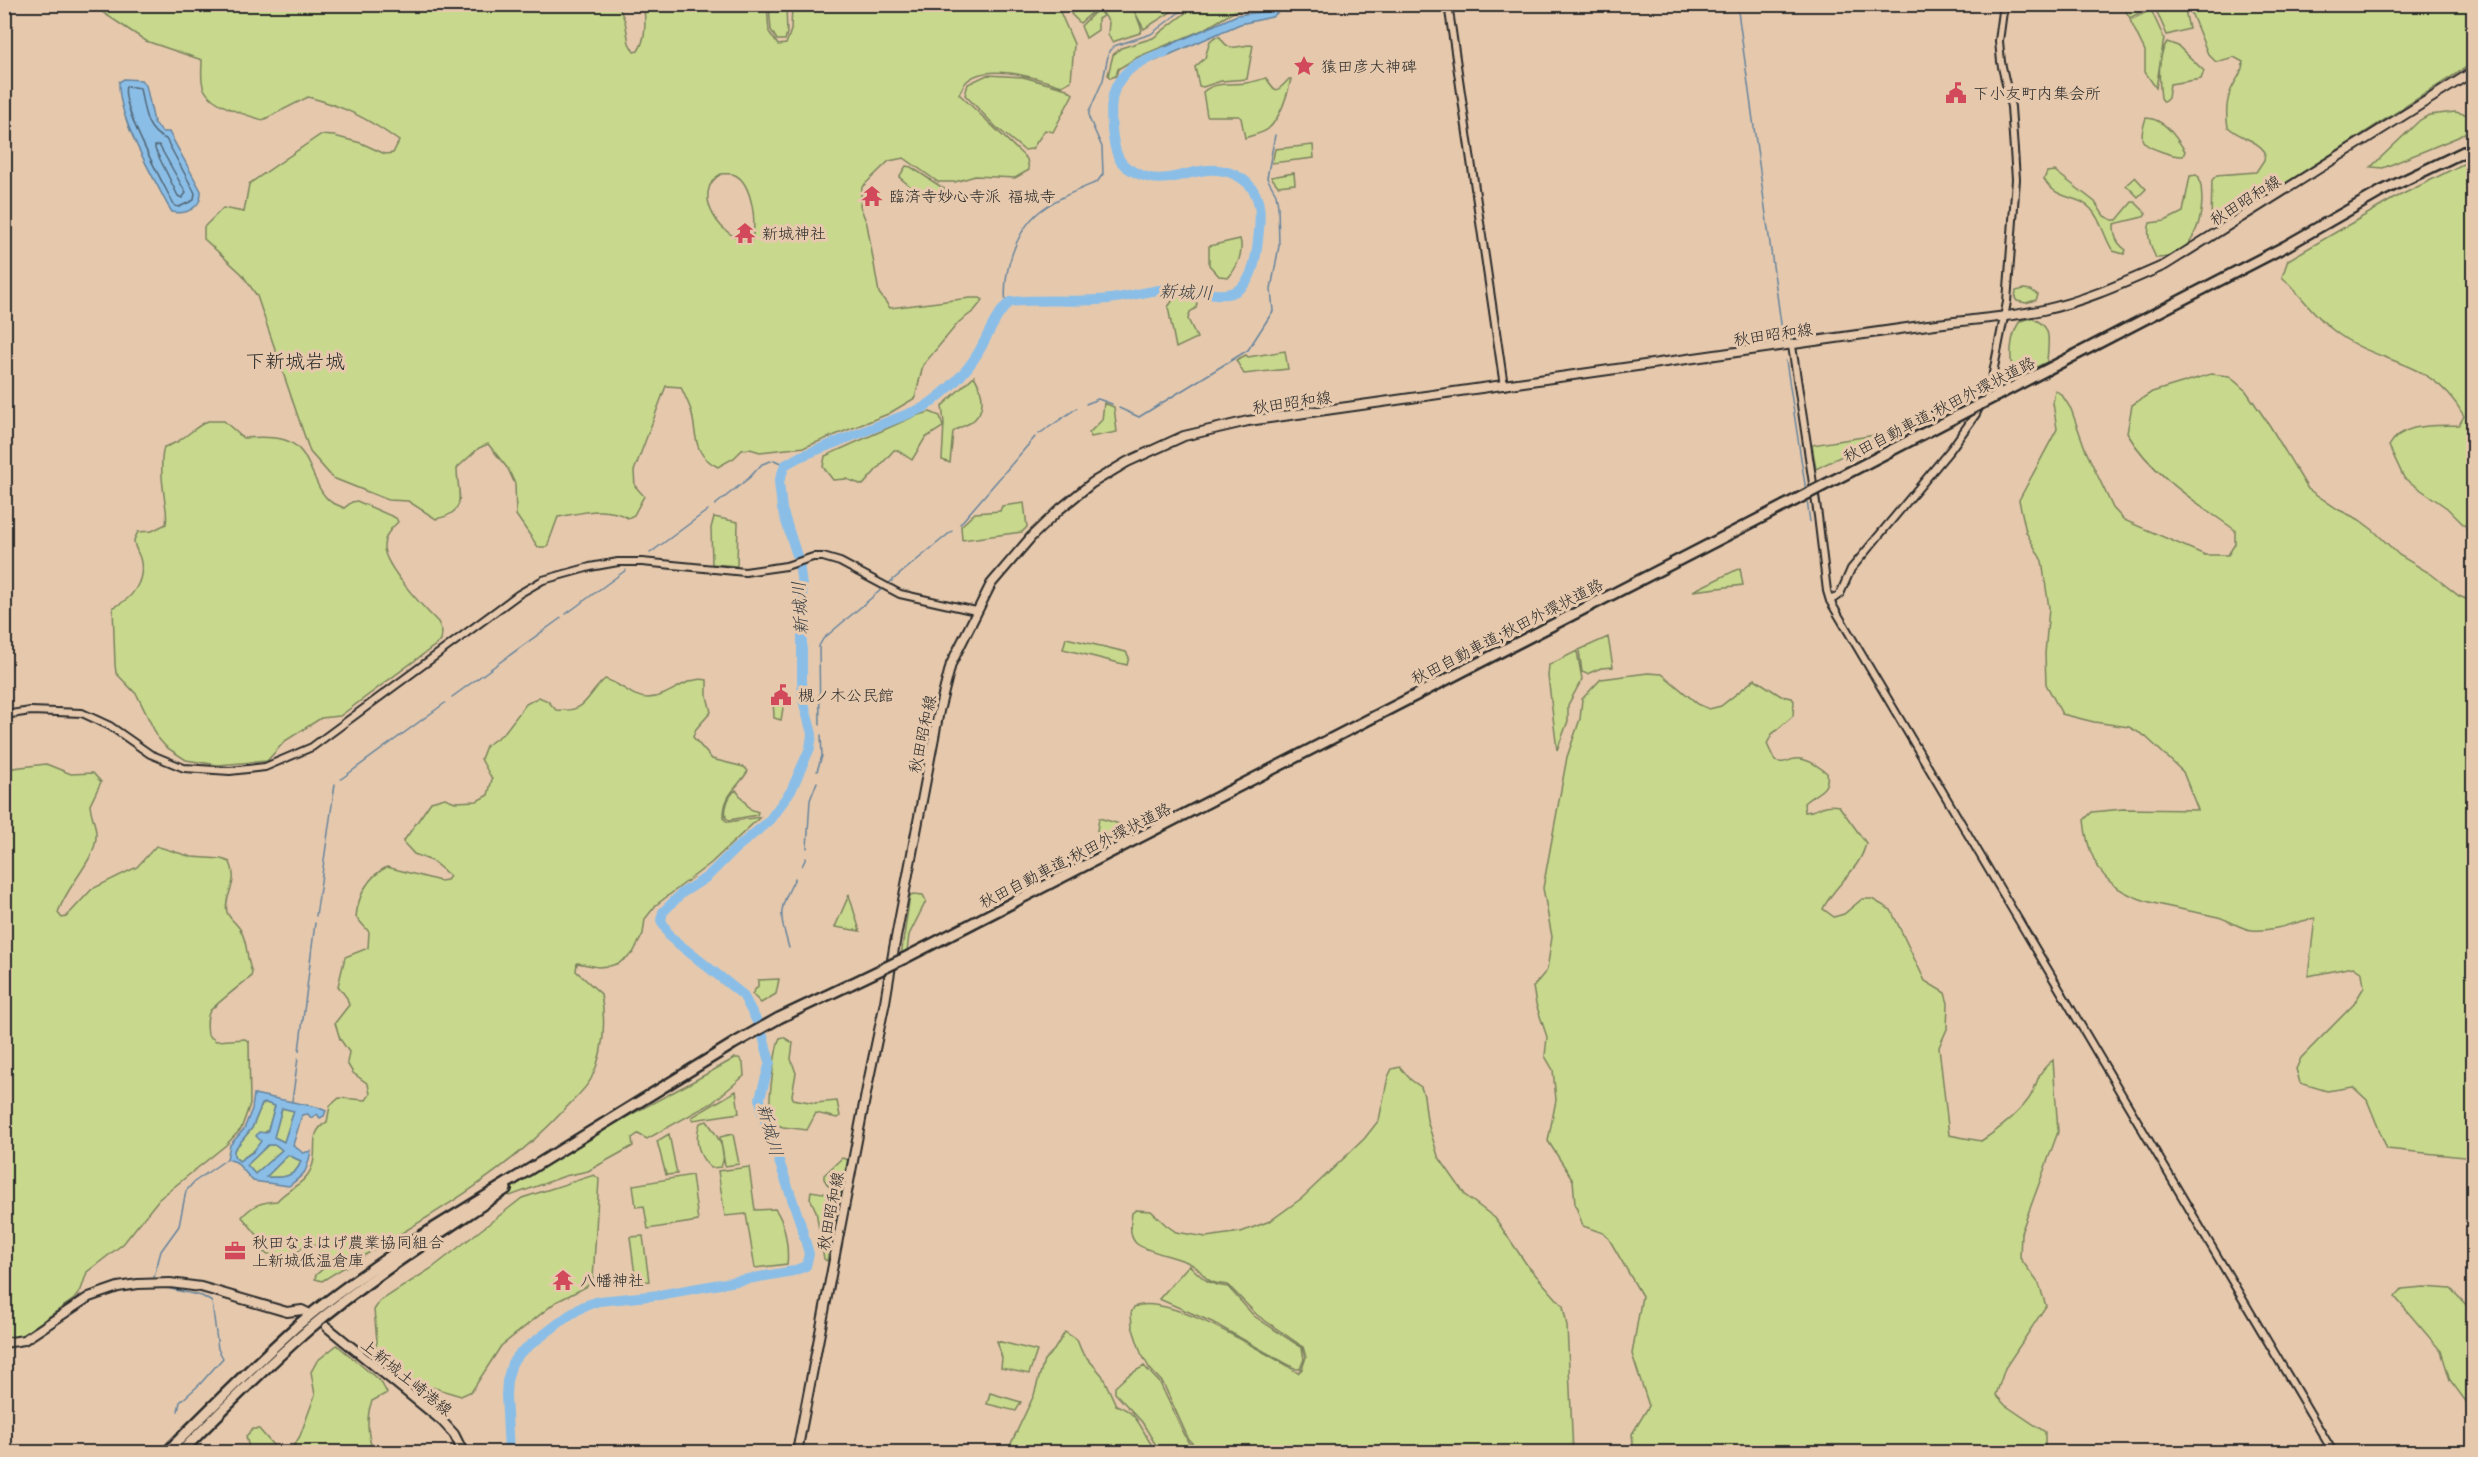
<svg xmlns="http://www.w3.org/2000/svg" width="2478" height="1457" viewBox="0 0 2478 1457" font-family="Kalam,'Klee One',sans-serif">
<rect width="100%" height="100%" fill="#e6c9ad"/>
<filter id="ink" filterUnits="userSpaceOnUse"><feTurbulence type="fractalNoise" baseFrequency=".0167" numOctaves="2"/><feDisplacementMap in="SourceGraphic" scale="12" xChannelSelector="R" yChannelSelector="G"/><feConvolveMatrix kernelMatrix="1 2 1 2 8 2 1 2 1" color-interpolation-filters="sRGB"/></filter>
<g filter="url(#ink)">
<path fill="#c8d88d" stroke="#7a825c" stroke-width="1.5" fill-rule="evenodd" d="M1076,4H1101V5L1080,23L1071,14Z
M1197,4L1272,5L1264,8L1235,11L1205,29L1138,57L1118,69L1116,76L1110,78L1108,75L1113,55L1121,48L1153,38Z
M329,5L344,9L348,4L618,5L625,21L629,43L634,52L638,51C647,38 645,20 644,5H767L769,32L778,45L786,44L791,30L792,5H1057L1074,44L1071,81L1062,86C1039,79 986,61 966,82C963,85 961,91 959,94L1027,159L1029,170L1015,178L975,176L955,182H938L904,158L889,161L862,187L860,206L867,224L879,293L890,308L970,298H980L983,300L974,311L959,322L923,365L915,398L888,414L805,447L760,452L750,449L742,450L734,458L718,467C693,455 697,437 692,414C690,405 684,395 681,387L666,386L634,471L635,486L644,496L634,515L628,518C606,505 581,513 558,517L547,547H538L516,515L515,484L508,469L488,444L479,448L457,468C457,494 470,512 436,519L408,501L388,500L333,478L310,452L257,296L242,274L204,239V227L223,208L244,212L249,184L320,135L334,136L361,143L385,154L393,153L399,141C369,119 343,106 308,97L263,120C246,115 212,106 204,89C200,80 202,70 202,60L146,41L102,12L99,5ZM721,174C726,174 731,173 735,175C752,183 758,226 751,241C722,242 689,192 721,174Z
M769,5H786L787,33L785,40H777L771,30Z
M1103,5H1128L1136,14L1142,30L1140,33L1112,42L1108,34L1109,22L1100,9Z
M1131,5H1182L1144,29Z
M2122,5H2144L2146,9L2130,18Z
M2154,5H2184L2189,29L2167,35Z
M2188,5H2473V63L2224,223L2214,224L2211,220L2212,180L2217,175L2256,172L2264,160L2265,152C2257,140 2240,138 2228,127C2226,116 2226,104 2230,93C2234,80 2242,77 2243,62L2234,57L2216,62L2208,54Z
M1098,9L1103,16L1098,19V30L1086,38L1081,26Z
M2151,10L2164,38L2156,88L2145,72V51L2130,20Z
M1215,37H1220C1230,54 1235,45 1253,45L1247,79L1221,81L1203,87L1199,86L1195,67L1205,58L1210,41Z
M2167,42L2178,46L2204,71L2201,79L2170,84L2168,98L2164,102L2161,98C2159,81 2157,57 2167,42Z
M987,75L1023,77L1067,89L1073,94L1053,132L1045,130L1032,149L1024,150L996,127L965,95L968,84Z
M1266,78C1277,93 1275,94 1289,79H1291C1288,94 1280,119 1268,129C1262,134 1252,135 1245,138L1241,118L1239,116H1207L1203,92C1215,81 1232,85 1246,83C1253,82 1259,80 1266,78Z
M2455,112L2473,116V128L2458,137L2383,168L2371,167L2420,120L2429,115Z
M2146,118C2164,118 2176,137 2185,151L2183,156C2175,157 2146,148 2143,141C2140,136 2144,124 2146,118Z
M1313,145L1314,158L1272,163L1275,149Z
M2473,159V534L2447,508L2404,478L2389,446C2402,422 2435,426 2459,425L2464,416C2431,356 2379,367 2333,330C2314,315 2299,293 2282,277L2288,260L2393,199Z
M906,166L911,167L949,192L942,200L932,195L922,196L899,177Z
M2055,171L2095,202L2104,216L2112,220H2117L2132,202H2135L2146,213L2143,217L2114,224C2114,236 2116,243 2126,250L2124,254L2113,251C2104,238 2102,221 2091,209C2077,194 2056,201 2044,179L2047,172Z
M1294,173L1295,184L1278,186L1271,177Z
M2196,175L2199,177C2208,208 2197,259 2156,258C2151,248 2146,234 2150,223L2165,221L2183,212L2190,176Z
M2135,177L2146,189L2138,197L2126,185Z
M1240,239C1244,252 1237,267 1229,277L1219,276L1209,265V246Z
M2024,289L2031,290L2038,295L2036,300L2026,303L2017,301L2015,298L2016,291Z
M1187,296L1197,303L1196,308L1190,312L1188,319L1197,338L1176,348L1168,307L1175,297Z
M2031,318C2054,326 2048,341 2047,362L2015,377C2008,360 2010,335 2020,321Z
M1285,351L1288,369L1244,374L1236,360L1246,355L1248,357Z
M2211,374L2229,376L2246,391L2270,426L2308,489L2339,510L2358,519L2373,530L2399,555L2431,574L2459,596L2473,602V1158L2387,1149L2367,1100L2353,1087L2327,1091L2300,1083L2296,1069L2301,1058L2354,1004L2364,987L2362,973L2353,967L2308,976L2315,918C2295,922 2273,932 2252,930C2241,929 2229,920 2218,917C2151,901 2092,905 2084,820L2092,812L2123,809L2198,810L2183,772L2145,736L2129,727L2094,722L2062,714L2046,684L2045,654L2049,608L2042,561L2026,532L2019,500L2057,429L2053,403L2055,390L2062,395L2071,409L2086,451L2113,508L2124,520L2205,555H2228L2235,544V530C2197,503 2151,474 2127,433L2132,405L2152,392Z
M974,376C983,391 988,411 970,423C964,426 958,428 953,432L950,463L942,460L944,423L942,406Z
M1104,403L1114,407L1117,432L1091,437L1089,433L1102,420Z
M930,412L940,416L943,427L925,438L912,460L897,450H894L863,485L846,479L833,480L823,467L825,456L915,416Z
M208,421H224L243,438C256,437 272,436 285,440C313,449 310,486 331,502C335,504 340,506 344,508L352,502L357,501L396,518L398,522C391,528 384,536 384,546C383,565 424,608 438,622L442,631L441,641L340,716L321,718L285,741L267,761L218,765L186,760L166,747L158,738L137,695L116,673L115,665L113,607C133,600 146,579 140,558C138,552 134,547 134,540L138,532L152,531L166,524C168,513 165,506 164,495C162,481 160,461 164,447C182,443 192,428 208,421Z
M1876,435V439L1816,469L1812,445Z
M1024,503L1027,527L1022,532L962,540L961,526L975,513L1000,511L1002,506Z
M714,517L738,522L737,566L712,564L711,528Z
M1740,568L1743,585L1693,591Z
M1608,637L1613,667L1601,668L1587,674L1582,672L1579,650Z
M1066,638L1126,652L1129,657L1127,665L1063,649Z
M1577,651L1582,679L1568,705V721L1557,750L1548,676L1549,665Z
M1648,673L1662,674L1698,704L1709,709L1721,706L1755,679L1781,696L1792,698L1794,701L1793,716L1772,734L1767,744L1775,761C1783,764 1787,761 1794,759C1806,757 1818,766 1827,773C1830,792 1815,792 1804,803L1805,812C1821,811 1820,803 1839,806L1866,843C1860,871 1834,884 1823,909L1834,917L1844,914L1862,899H1872L1891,910L1925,981L1945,993L1948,1003L1947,1029L1939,1047L1949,1135L1981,1141C1998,1130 2016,1116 2028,1100C2040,1083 2033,1076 2053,1060L2058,1132L2021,1233L2020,1258L2039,1284L2046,1306L2005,1368L1996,1395L2005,1405L2045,1432V1446L2039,1452H1634L1632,1434L1649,1406L1632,1354L1642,1296L1609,1239L1603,1233L1583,1226L1575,1204L1573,1180L1548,1141L1556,1100L1553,1070L1545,1056L1547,1037L1536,1004L1533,987L1547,970L1552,937L1543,888L1567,757L1580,719L1582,699L1601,679Z
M605,679C622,684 632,698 648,698C669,698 687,675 707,680V696L711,712L696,729L693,737L712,759L744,767L748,771C737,789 723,794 724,819L728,822L760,817L711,863L656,905L645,919L643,934L633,953L619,963L610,966L598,967L577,963L576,971L601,994C606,1023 604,1053 591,1079C585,1090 573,1100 564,1110C496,1184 406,1229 322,1281L315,1279L316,1275L327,1265L326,1263L315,1264L319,1247L313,1244H305C293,1260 277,1258 260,1251L259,1237L242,1217C252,1205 262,1202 277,1201C287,1189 305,1184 311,1169C320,1151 306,1134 327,1122L330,1106L339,1098L366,1100L370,1094L368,1084L353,1073L347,1063L349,1052L340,1039L335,1023L349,1005L347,998L338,986L345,957L368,948L369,932L356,917C358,896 368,876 387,867L440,881L447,880L450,876L432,861L414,854L403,842L431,802L445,798L455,802L477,801L488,795L492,779L481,759L486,746L504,733L526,704L539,697L548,701L556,710C588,713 585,696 605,679Z
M773,699L784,702L781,720L774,718Z
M46,764L71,774L93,773L101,782L90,805C91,816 97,826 96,837C96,859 65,888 58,913L62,918L66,917L92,889L137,867L156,846L192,857L222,859L230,862C240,885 223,895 227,912C229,919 238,924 241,931C248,943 246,959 252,972L251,977C246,980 213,1007 210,1011C206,1018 207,1028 208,1035L216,1041L245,1039L249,1042L250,1104L241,1129L226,1145L159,1199L123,1244L87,1272L81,1290L74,1299L24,1334L15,1338H5V769Z
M736,790L750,809L758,812L757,815L729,820L726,818C724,808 728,796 736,790Z
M1099,818L1123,825L1100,839L1097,831Z
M913,894L923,895L926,901L909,935L907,952L901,956L910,896Z
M849,895L860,931L835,927Z
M779,979L776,994L761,1003L752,994L758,986V980Z
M783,1037L793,1043L791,1059L796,1073L792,1095L793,1099L815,1103L837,1101L840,1116L837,1118L816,1113L807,1130L783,1127L775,1124C772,1116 770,1107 770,1100C770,1090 776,1043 780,1038Z
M735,1058H739L743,1063L744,1076L712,1103L647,1139L638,1134L632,1138L633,1146L588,1171L565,1176L510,1196L508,1194V1191C578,1138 659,1102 735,1058Z
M1400,1067L1411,1080L1421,1087L1424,1096L1427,1120L1438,1156L1466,1196L1495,1218L1527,1265L1563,1306L1567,1326L1573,1452H1201L1189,1440L1163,1383L1150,1369L1141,1353L1132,1326L1131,1313L1134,1307C1166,1292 1255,1348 1286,1365L1298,1373L1302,1369L1306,1357L1303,1347L1257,1315L1228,1285C1198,1282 1208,1272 1189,1263C1177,1257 1145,1251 1137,1244C1128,1237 1131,1223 1132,1213L1136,1210L1151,1211L1166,1225L1176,1232L1206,1237L1241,1232L1270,1221L1302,1198L1364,1139L1379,1120L1388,1077L1392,1069Z
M736,1091L739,1113L693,1120L692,1117Z
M266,1103L275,1106L268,1130L264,1133L260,1146L239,1161L234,1156V1150L252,1128L262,1104Z
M282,1108L294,1111L284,1142L274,1137Z
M707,1121C716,1134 729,1151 721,1167L711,1168C698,1157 694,1139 700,1123Z
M669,1134L677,1174L666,1175L657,1141Z
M733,1134L739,1164L725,1166L720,1137Z
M268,1145H276L282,1150L255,1174L247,1165Z
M288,1155L301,1161C296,1178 281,1178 266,1177Z
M842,1158L848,1160L827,1261L824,1259L816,1211L810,1198L811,1191L829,1194L831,1190L824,1179V1175Z
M749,1167L755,1210L775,1209C785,1221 789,1249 787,1264L755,1268L746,1214L725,1216L718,1171Z
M594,1175L599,1179L593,1280L586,1287L556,1302L501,1346L472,1391L461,1396L431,1387L410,1386L374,1358L377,1341L374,1310L380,1301L432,1268L522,1198Z
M692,1175L698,1221L648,1229L644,1206L636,1207L633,1185Z
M643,1236L649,1281L636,1283L630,1237Z
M1189,1265C1204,1279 1206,1284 1228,1287L1254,1316L1302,1348L1304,1359L1300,1369H1296L1212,1322L1159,1299Z
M2424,1287L2451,1289L2473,1312V1411L2450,1380L2441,1351L2395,1297L2402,1289Z
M1065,1332L1077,1340L1082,1352L1102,1375L1116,1405C1142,1414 1141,1434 1157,1452H1007L1034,1395L1044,1360L1054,1350Z
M997,1341L1037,1351L1029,1374L1001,1368L1002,1358Z
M337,1345L381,1382L387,1393L372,1401C366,1415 367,1438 374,1452H281L291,1451L300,1436L315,1395L311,1372L317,1361Z
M1144,1366L1160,1383L1188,1442L1198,1452H1160L1142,1422L1115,1393V1387L1127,1376Z
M990,1393L1021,1402L1016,1411L987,1404Z
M253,1429H259L279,1452H250L246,1436Z"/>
<path fill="#8bbee7" stroke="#65839c" stroke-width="1.5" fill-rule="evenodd" d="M1276,5H1287L1272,17L1240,24L1155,61L1152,53L1237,15L1261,12Z
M124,79L141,80L146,85L154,122L162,132H169L201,191C202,207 187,215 172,212L167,204C150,170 118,119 119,82Z
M254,1094L317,1107L326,1111L324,1116L320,1118L317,1114L311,1118L308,1114L302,1115L293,1145L303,1153L311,1151C306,1173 307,1172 289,1186L253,1181L236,1162L227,1159L230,1145L244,1129L252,1109ZM266,1103L275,1106L268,1130L266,1133L259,1132L256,1136L261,1141L253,1152L239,1161L234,1156V1150L252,1128L262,1104ZM282,1108L294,1111L284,1142L274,1137ZM268,1145H276L282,1150L255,1174L247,1165ZM288,1155L301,1161C296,1178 281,1178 266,1177Z"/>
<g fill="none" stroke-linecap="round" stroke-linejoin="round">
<path stroke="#516676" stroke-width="1.5" d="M126,86L140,88C144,108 145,132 166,139L195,193L194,200L179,207L175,206L172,201C161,179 120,106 126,86Z
M159,145L186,193L182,198L178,196L155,149V146Z"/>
<path stroke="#65839c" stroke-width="1.5" d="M1737,4L1782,331
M1006,305C1002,274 1015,232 1039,212C1055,199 1078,190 1097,182L1103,174L1102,147L1089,118V112L1103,80L1109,51L1114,46L1151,34L1190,4
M1786,361L1806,491
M1086,404L1098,399L1112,404
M1119,408L1139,417L1248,350L1273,311L1271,289L1279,246L1278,206L1276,194L1267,178L1275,135
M1048,428L1077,408
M1039,434L1046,429
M1807,499L1810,522
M715,505L749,478L762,464L774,460L785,465
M960,524L1035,437
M650,553L708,510
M889,583L952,531
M566,614L626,570
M452,697L561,618
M820,725L819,646L823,639L882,589
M817,771L822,756L821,735
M341,779L445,703
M807,848L810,800L817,782
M802,866L806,858
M316,916L335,784
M789,948C779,912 778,912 795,878
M299,1051L315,923
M292,1101L298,1058
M154,1277L161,1251L179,1226L186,1191L194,1182L227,1159
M162,1287L202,1296L212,1302L218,1349L223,1358L200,1384L180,1402L178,1411
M227,1452L235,1446L240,1452"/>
<path stroke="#8bbee7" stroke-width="10" d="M509,1452L506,1395L507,1381L512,1363L521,1352L568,1316L584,1306L599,1301L659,1295L793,1271L806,1266L809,1254L800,1222L762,1112L760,1098L770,1062L761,1029L743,995L670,937L661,920L663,912L682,893L707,877L735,849L768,822L791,791L810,748L812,734L803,700L802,680V586L799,562L782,509L779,482L785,465L799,457L923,408C945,393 964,376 978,353C988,336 995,315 1010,302C1053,298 1094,305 1137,294C1152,291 1166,288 1182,289C1198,290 1221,299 1236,291C1251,284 1255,263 1257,248C1260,223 1266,194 1241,178C1205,156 1178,186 1147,177C1140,175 1129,170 1123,164C1111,152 1108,105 1115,89C1117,83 1123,75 1128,71C1138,62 1152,57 1165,52"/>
<defs>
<path id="minor" d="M1448,4L1504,386
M1792,346L1818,516L1827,591L1830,601L2333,1452
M1830,601L1840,594L1851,569L1951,449L1976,414L1991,383L2007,302L2016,179L2011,107L2001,62L1999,41L2004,4
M4,715L31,711L82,713L110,726L150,754L184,768L230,771L265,767L312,747L519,594L543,580L590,567L618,562H642L745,572L786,566L813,557H823L840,562L900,594L976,611"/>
<path id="major" d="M327,1327L442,1421L454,1434L463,1452
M4,1343L24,1340L89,1297L118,1287L138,1284L170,1283L201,1287L287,1312L302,1310L308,1313
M797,1452L869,1078L885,1002L894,948L939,711L951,664L991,584L1032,536L1060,509L1092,483L1127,462L1184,436L1248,421L1928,325C1966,320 2005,318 2043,310C2085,301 2126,282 2165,265L2474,71"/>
<path id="highway" d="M1996,396L2286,246L2382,191L2474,147
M903,959L1784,506
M167,1452C210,1409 252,1366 298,1325C332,1296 368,1271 405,1246L733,1044L779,1018L851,984
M181,1452C222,1410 264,1368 309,1329C370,1277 439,1234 506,1189"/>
</defs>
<use href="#minor" stroke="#2b2b2b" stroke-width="10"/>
<use href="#major" stroke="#2b2b2b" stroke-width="12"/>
<use href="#highway" stroke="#2b2b2b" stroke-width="14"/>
<use href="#minor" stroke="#e6c9ad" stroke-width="6"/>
<use href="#major" stroke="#e6c9ad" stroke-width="8"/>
<use href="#highway" stroke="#e6c9ad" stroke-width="9"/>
<defs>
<path id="highway-bridge" d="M1784,506L1996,396
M851,984L903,959"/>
</defs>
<use href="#highway-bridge" stroke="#2b2b2b" stroke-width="14" stroke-linecap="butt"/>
<use href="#highway-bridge" stroke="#e6c9ad" stroke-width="9"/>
</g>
</g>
<defs>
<symbol id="sight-bare" viewBox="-9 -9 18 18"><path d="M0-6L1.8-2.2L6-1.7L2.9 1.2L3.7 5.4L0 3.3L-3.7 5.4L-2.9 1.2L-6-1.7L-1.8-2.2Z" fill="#d1495b" stroke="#e6c9ad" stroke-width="2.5" paint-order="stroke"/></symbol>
<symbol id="civic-bare" viewBox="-9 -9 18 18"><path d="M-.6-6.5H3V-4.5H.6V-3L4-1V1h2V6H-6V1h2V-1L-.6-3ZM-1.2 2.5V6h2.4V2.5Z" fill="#d1495b" stroke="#e6c9ad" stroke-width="2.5" paint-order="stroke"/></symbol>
<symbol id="temple-bare" viewBox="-9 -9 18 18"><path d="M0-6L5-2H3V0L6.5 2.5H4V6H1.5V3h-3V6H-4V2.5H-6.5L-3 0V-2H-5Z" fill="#d1495b" stroke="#e6c9ad" stroke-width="2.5" paint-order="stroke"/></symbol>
<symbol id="office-bare" viewBox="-9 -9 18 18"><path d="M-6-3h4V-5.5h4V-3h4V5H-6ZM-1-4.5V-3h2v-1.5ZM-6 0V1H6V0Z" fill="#d1495b" stroke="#e6c9ad" stroke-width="2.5" paint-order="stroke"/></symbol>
</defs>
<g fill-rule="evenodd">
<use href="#sight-bare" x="1289" y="51" width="30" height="30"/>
<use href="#civic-bare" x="1941" y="78" width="30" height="30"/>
<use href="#temple-bare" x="857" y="181" width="30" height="30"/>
<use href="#temple-bare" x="730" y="218" width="30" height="30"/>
<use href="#civic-bare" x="766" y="680" width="30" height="30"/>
<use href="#office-bare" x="220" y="1236" width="30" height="30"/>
<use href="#temple-bare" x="548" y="1265" width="30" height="30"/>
</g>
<g text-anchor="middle" stroke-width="6" stroke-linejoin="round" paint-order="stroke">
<g font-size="16" fill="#2b2b2b" stroke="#e6c9ad" text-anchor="start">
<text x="1321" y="72">猿田彦大神碑</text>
<text x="1973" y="99">下小友町内集会所</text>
<text x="889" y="202">臨済寺妙心寺派 福城寺</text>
<text x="762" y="239">新城神社</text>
<text x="798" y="701">槻ノ木公民館</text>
<text x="252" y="1248">秋田なまはげ農業協同組合<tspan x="252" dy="18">上新城低温倉庫</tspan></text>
<text x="580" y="1286">八幡神社</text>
</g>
<g font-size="16" fill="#2b2b2b" stroke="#e6c9ad">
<text transform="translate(2245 200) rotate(-32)" y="6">秋田昭和線</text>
<text transform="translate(1773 334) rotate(-8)" y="6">秋田昭和線</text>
<text transform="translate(1292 402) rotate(-8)" y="6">秋田昭和線</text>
<text transform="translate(1939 409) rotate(-27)" y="6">秋田自動車道;秋田外環状道路</text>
<text transform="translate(1507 631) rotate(-27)" y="6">秋田自動車道;秋田外環状道路</text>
<text transform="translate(922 734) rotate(-78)" y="6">秋田昭和線</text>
<text transform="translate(1075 855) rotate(-27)" y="6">秋田自動車道;秋田外環状道路</text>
<text transform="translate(830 1211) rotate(-79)" y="6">秋田昭和線</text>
<text transform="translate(407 1377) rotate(39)" y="6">上新城土崎港線</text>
</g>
<g font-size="18" font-style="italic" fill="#394147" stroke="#e6c9ad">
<text transform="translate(1186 292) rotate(2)" y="6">新城川</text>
<text transform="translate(800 608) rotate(-93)" y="6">新城川</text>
<text transform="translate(770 1130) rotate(75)" y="6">新城川</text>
</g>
<g font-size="20" fill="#2b2b2b" stroke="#e6c9ad">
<text x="295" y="368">下新城岩城</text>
</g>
</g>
<rect width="2478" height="1457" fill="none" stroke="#e6c9ad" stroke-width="24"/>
<rect x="12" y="12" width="2454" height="1433" fill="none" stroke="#2b2b2b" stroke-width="2" filter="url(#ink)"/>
</svg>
